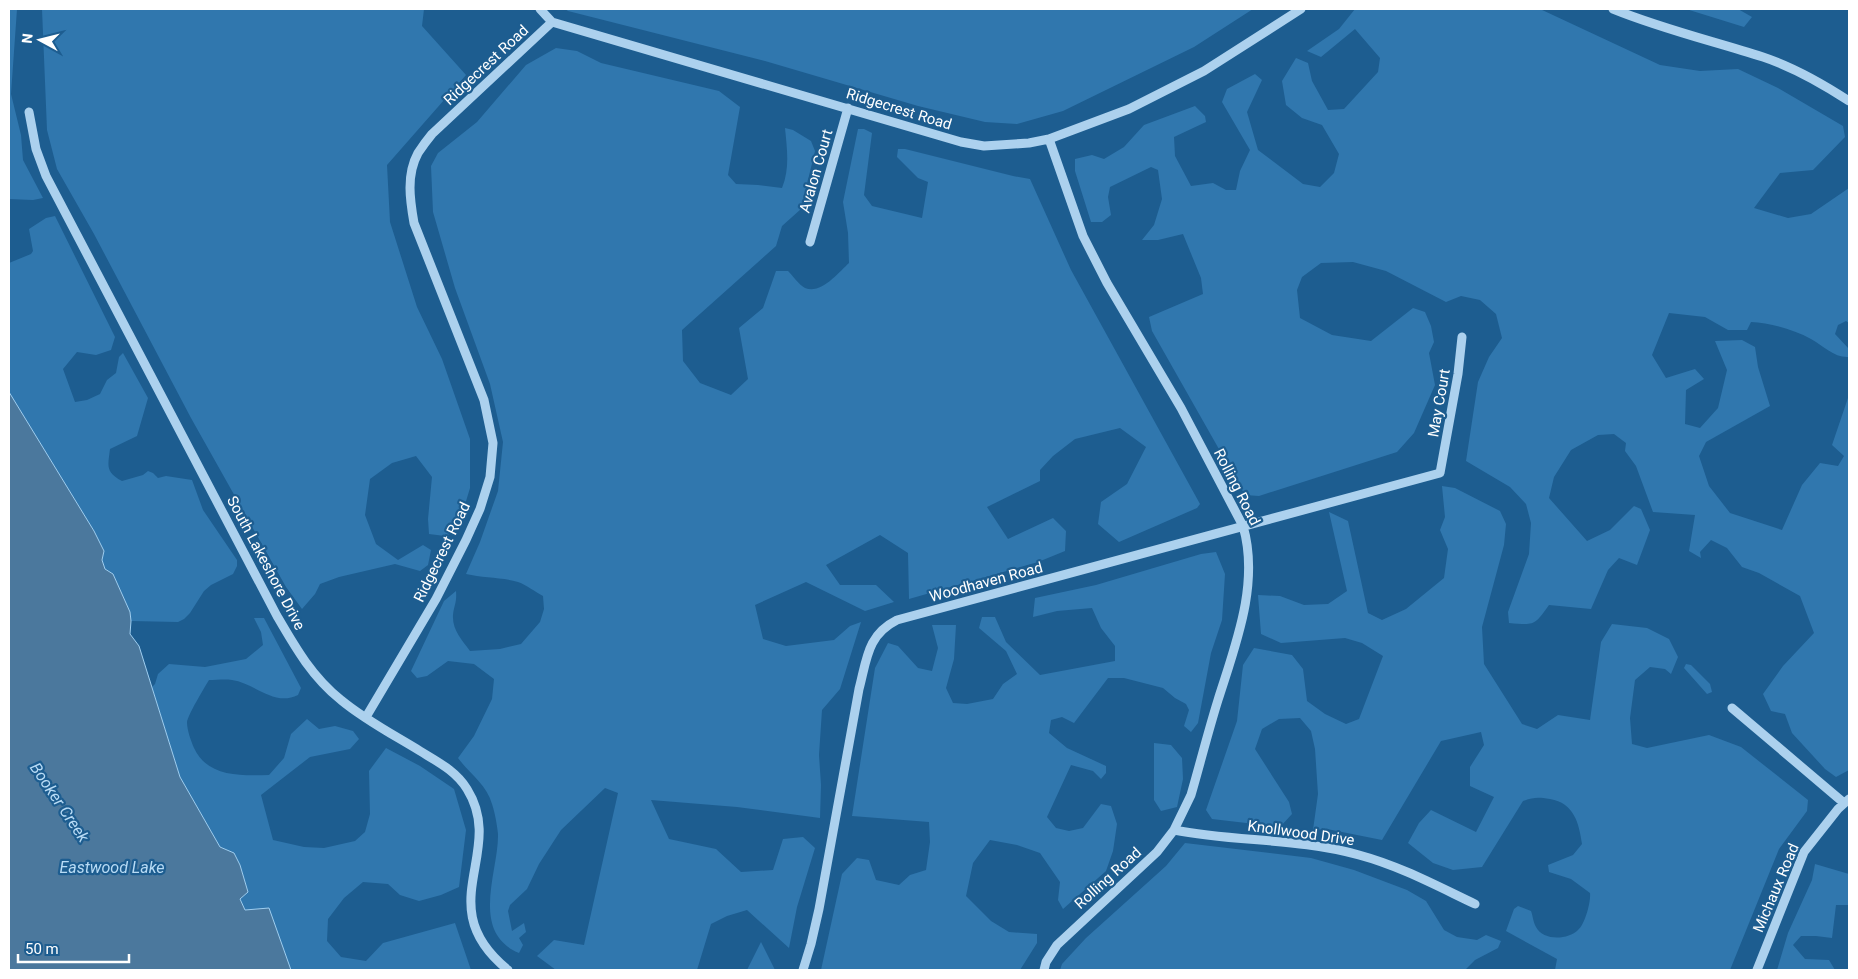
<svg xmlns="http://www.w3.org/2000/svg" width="1858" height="979" viewBox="0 0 1858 979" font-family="Roboto,sans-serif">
<rect width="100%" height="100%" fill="#1d5d90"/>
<path fill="#3077ae" d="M9,9H17L11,94L21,135L23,160L43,198L33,200L9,199Z
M42,9H424L422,26L466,75L387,165L390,222L417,307L442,359L470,439V488L457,531L445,536L429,534L428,519L432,477L416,456L392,463L370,479L365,515L376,544L398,560L423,545L431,550L428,565L420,571L395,564L339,577L320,584L315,594L302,609L286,587L191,418L94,234L57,169L47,130Z
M565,9H1253L1194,47L1063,111L1017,124L985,122L918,106L765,61L568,11Z
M1355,9H1540L1660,65L1700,71L1738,69L1778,88L1843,126L1845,137L1813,170L1780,173L1754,208L1788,218L1811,214L1849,188V323L1846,321L1838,325L1835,334L1849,349V357C1834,358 1824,346 1811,339C1793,329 1770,323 1751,322L1747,330H1728L1705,317L1669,313L1652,355L1666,378L1695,369L1704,379L1686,390L1685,424L1700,428L1718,408L1727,370L1715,341L1742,340L1755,347L1758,367L1770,406L1706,442L1699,456L1709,486L1730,513L1782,530L1802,485L1820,463L1838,466L1844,456L1832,445L1849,395V770L1836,777L1825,769L1792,733L1785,714L1771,711L1763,694L1783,666L1814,633L1800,596L1759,573L1742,567L1727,548L1711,540L1700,552L1701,558L1689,551L1695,515L1653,512L1636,466L1625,451L1626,443L1614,434L1598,435L1571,450L1554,477L1549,498L1587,541L1610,530L1634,506L1641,509L1650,530L1637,565L1619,558L1608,570L1591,609L1549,605C1534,626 1535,625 1509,623L1508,612L1529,554L1531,523L1526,504L1510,487L1466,461L1478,382L1489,357L1502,338L1496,314L1480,300L1461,296L1446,302L1386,271L1353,262L1321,263L1302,277L1297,290L1300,318L1332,335L1371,341L1413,308L1425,312L1431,326L1434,342L1429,353L1435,385L1414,433L1397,452L1259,496L1245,495L1152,331L1149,317L1203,294L1201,278L1183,234L1158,240H1142L1154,225L1162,199L1158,170L1151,167L1110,187L1108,197L1111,215L1102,222H1091L1075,171V159L1092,155L1104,159L1124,147L1144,125L1195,106L1205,116L1206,122L1174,137L1175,156L1191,186L1213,183L1226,190H1236L1240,171L1250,150L1222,102L1227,89L1255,74L1262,80L1247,112L1258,150L1303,184L1320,187L1334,173L1339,154L1322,125L1302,118L1286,105L1282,81L1296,58L1308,63L1312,81L1328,110L1344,109L1378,72L1380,58L1355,29L1321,57L1307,51L1339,29Z
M1686,9H1738L1752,17L1744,27Z
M556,48L577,51L601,63L719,91L740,107L728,175L736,184L758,185L782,188C790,168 787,149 785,128L793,130L811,141L815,151L801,209L782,226L776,246L682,330L683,361L700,383L731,395L748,379L739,328L763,308L776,271H788C793,276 799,285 805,288C821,295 839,272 849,263L848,233L843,202L858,129H864L872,133L864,195L872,206L922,218L928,182L918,178L897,157L898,149H905L1013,176L1030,179L1071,270L1200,504L1197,508L1119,542L1098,524L1101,502L1127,484L1146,447L1120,428L1075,439L1053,456L1040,470V481L987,507L1008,539L1053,518L1066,531L1065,551L1038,562L909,599L908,553L880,535L826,565L840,585H876L894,602L865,611L806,582L755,605L763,639L786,646L834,640L850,626L861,622L840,689L822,710L819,755L821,785L820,818L737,807L651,800L669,839L716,849L741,872L773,870L783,839L803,837L815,848L797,907L789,948L747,910L727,916L711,924L697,970H556L537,956L554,940L584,945L618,793L605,788L561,830L539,864L527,889L510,905L508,911L512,931L524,923L526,932L519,938L523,945L519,953C469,932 499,871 498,834C497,825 495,813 492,804C487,785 469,773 458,758L474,736L492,699L494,679L474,664L448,661L427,676L417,678L411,671L444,601L456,591C457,603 454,605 453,615C452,630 462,640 470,651L500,649L521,644L540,622L544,609L543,596C535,592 527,585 518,582C501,577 483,578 466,574L480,542L498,491L503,442L490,384L455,288L433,212L431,166L438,153L477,122L526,65Z
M55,216L115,337L111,350L96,355L77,352L63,369L75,402L87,400L100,394L107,380L116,373L119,357L123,353L148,398L137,436L110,449C108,466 105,472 122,481L143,475L148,471L153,473L158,478L166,476L192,480L203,510L237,560V566L233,574L211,585L204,591L190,613L184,619L178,622L131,621L130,612L113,574L105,569L102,560L104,551L94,531L9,392V263L31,254L33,251L29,229L46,218Z
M1442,486L1455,488L1500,511L1506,524L1504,545L1482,627L1484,664L1522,724L1537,729L1558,715L1590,720L1601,642L1612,624L1647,628L1669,639L1678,657L1671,674L1665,669L1650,667L1635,680L1630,718L1632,744L1647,748L1709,735L1741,747L1808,800L1807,811L1779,849L1730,970H1555L1557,959L1506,931L1514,909L1518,906L1531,911C1533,916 1533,922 1536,927C1543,941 1568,940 1578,930C1585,924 1591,902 1590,893L1571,879L1549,872L1548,865L1573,855L1582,844C1579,823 1574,803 1550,799C1538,797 1534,797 1523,801L1482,867L1453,870L1433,863L1408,843L1419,823L1431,810L1476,832L1494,797L1470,786V767L1484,745L1481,732L1441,741L1382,840L1327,829L1313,830L1318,794L1315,749L1311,731L1300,718L1279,719L1262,729L1255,749L1289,802L1292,814L1280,827L1212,819L1206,810L1237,721L1243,665L1254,648L1292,655L1303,669L1307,701L1325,714L1346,724L1359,719L1383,656L1362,643L1345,638L1281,643L1261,634L1258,595L1280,596L1304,605L1328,604L1347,591L1329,512L1348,521L1368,613L1382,620L1406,609L1444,578L1448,549L1440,530L1445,517Z
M1216,552L1225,574L1222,620L1211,653L1198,723L1191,732L1184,726L1189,710L1186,704L1175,698L1163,688L1124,678H1108L1074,723L1062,717L1051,720L1049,733L1067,748L1106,766V773L1101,779L1093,771L1071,765L1047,817L1056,828L1069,831L1083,828L1101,804L1111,806L1117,824L1113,851L1106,871L1063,909L1058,900L1060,882L1040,853L1017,845L990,840L973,863L966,896L991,921L1009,932L1037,934V943L1020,970H821L842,874L857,858L869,860L876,880L899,885L910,875L926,870L930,842L929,822L852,816L875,668L888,643L898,646L918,668L932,671L938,648L932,625H956L954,659L946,688L953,703L967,704L993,699L1003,684L1017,674L1006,651L979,628L982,617H995L1006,642L1040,675L1115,661V646L1101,628L1092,608L1057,611L1033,617L1035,598L1096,585L1201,554Z
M254,618H264L301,688L298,695C274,707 255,683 232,680C225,679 216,680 209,680C204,688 188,715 187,722C187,730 191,741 194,748C207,777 241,776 269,775L284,758L291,734L307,719L319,729L335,726L353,731L359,739L350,749L310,757L261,795L273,840L304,847L324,848L355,841L365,832L370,814L369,771L386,748L420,766L454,789L466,830L459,887L441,895L419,901L400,895L388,884L363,882L344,898L328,919L327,941L341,957L366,961L383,943L455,923L471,970H291L269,909L245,910L240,899L248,892L240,865L234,853L220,847L180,777L152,687L155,684L158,674L169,664L205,667L246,659L263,645L261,632Z
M1686,664L1691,665L1710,684L1712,692L1707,694L1684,668Z
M1154,743L1171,745L1182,758L1183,779L1177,807L1161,811L1154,800Z
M1185,843L1311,858L1354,870L1407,890L1426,901L1444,930L1457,937L1477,940L1486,935L1501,941L1498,948L1475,960L1465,970H1060L1062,964L1086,938L1166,866Z
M1815,864L1849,874V905H1836L1832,938L1816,936H1801L1793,945L1805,959L1829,960L1835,970H1777L1788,933L1812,880Z
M761,942L775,970H747Z"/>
<path fill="#4b789d" stroke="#9fcef0" d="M9,392L94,531L104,551L102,560L105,569L113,574L130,612L131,621L130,634L139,646L180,777L220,847L234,853L240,865L248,892L240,899L245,910L269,908L291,970H9Z"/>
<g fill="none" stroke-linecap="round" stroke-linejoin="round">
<path stroke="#acd1ee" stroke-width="9" d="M540,9L552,22
M1613,9C1662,29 1713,41 1763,57C1793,67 1823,84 1849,101
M552,22L961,142L984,146L1029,143L1049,139L1129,109L1204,71L1301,9
M29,112L36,149L46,176L277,616C295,647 312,677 341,700C365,720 394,735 420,751C438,762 456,771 467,789C507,853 429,906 508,970
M810,242L848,108
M1732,708L1844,803
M366,717L436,599L466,540L480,509L490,477L493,443L484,400L414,223C410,200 406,175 418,153C422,147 427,140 432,134L552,22
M1174,830C1235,842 1299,838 1359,855C1400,866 1437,886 1475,904
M803,970L811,944L819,909L859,689C867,659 867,635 897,620L1440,473L1458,374L1462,337
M1044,970L1046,962L1057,945L1157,852L1174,830L1191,795C1200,764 1208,732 1218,700C1235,646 1260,584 1243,526L1181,408L1107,283L1083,236L1049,139
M1757,970L1804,852L1838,809L1849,799"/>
</g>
<g text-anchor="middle" stroke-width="4.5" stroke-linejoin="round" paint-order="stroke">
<g font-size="15" fill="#fff" stroke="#1d5d90">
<text transform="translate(486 65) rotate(-43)" y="5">Ridgecrest Road</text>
<text transform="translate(899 109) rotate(17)" y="5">Ridgecrest Road</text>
<text transform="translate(816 171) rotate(-74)" y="5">Avalon Court</text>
<text transform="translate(1439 403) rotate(-80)" y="5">May Court</text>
<text transform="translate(1237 487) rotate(63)" y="5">Rolling Road</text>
<text transform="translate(442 552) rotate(-64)" y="5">Ridgecrest Road</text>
<text transform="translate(266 563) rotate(62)" y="5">South Lakeshore Drive</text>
<text transform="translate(986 582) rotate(-15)" y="5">Woodhaven Road</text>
<text transform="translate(1301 833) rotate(8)" y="5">Knollwood Drive</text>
<text transform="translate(1108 878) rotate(-42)" y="5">Rolling Road</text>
<text transform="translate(1776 888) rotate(-67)" y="5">Michaux Road</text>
</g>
<g font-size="16" font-style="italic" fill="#b8dbf5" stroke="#1d5d90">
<text transform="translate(60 802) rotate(56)" y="6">Booker Creek</text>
<text x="112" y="873">Eastwood Lake</text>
</g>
</g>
<rect width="1858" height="979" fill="none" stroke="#ffffff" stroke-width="20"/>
<g transform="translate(40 40) rotate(277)" stroke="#1d5d90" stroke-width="4" paint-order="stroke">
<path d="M0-4L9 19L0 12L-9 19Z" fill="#ffffff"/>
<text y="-8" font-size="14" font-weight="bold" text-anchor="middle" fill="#ffffff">N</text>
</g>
<path d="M18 954v8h111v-8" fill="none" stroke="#ffffff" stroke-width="2.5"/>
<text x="25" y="954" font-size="15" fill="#ffffff" stroke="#1d5d90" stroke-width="4" paint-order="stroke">50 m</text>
</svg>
